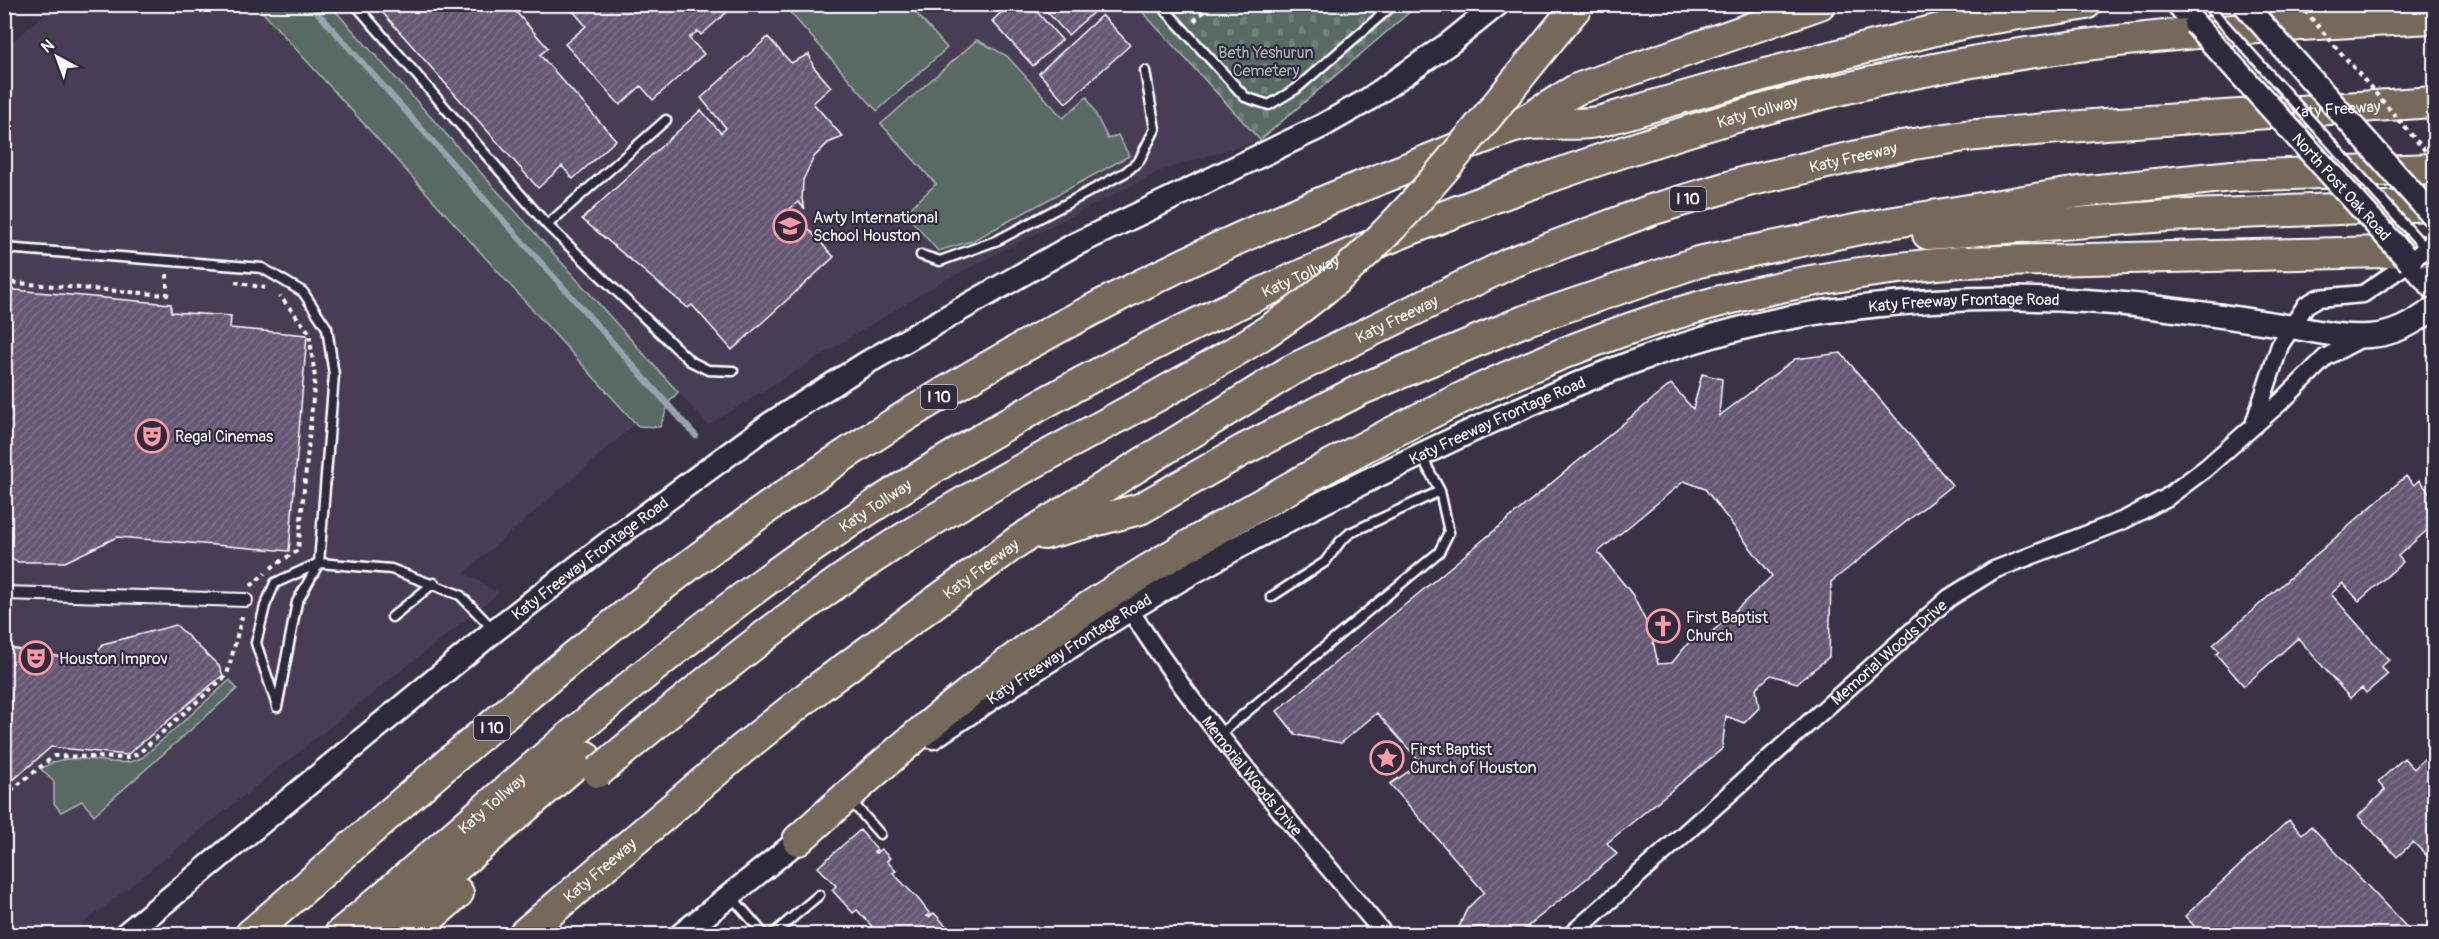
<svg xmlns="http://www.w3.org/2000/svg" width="2439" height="939" viewBox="0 0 2439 939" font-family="Pangolin,sans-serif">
<defs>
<pattern id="cemetery-stones" width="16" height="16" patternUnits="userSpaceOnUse" patternTransform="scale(1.5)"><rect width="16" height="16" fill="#586a63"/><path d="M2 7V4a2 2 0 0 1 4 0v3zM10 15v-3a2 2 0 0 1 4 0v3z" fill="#71807a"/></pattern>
<pattern id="building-hatch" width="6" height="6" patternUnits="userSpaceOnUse" patternTransform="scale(1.5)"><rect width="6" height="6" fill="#665874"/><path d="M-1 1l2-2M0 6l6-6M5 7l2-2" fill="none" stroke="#7d7189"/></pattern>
</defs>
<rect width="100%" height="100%" fill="#3a3348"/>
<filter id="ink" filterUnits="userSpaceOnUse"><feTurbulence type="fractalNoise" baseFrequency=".0167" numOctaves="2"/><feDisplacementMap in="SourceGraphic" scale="12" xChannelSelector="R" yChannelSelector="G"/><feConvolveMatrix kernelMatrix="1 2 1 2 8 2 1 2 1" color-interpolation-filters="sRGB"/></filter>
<g filter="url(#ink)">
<path fill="#473e55" d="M55,5H256L635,424L464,573L499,593L70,934H5L4,49Z
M330,5H1136L1260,140L1162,170L939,283L708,425Z"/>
<path fill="#586a63" stroke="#acb4b1" stroke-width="1.5" d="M794,4L909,5L947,48L877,111L788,10Z
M256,5H330L678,392L670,401L660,427L638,426Z
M977,40L1007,56L1063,118L1087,97L1108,139L1118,135L1129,156L972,241L938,251L905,213L936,184L881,124Z
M230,680L237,689L94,815L82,801L61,812L54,803V782L41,769C76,744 112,774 143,757Z"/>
<path fill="url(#cemetery-stones)" stroke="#acb4b1" stroke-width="1.5" d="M1136,5H1418L1260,140Z"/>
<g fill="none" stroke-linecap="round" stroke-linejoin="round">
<path stroke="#96a3b0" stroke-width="6" d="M310,4L696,436"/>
</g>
<path fill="url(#building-hatch)" stroke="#fff" stroke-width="1.5" fill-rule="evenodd" d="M375,4H509L548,48L540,55L616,140L573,179L562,166L538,188Z
M567,4H650L654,8L658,4H736L701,35L698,31L689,38L704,54L653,100L641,86L620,105L565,44L586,26Z
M1010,4H1030L1062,40L1033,66L992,21Z
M1040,4H1093L1097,9L1068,35Z
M1102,15L1130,45L1066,103L1039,73Z
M768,37L791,63L809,54L813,66L831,87L813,103L843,137L828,143L814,157L803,180L802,200L805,209L798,202L790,209L834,257L732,350L692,305L688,308L582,219L701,110L721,133L726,128L701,98Z
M4,289L171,304V312L231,316L230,328L307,335L289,551L117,537L65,562H18L4,555Z
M1841,353L1952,485L1831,582L1829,657L1797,683L1771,675L1756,688L1759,708L1744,723L1726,716L1722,749L1607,843L1617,854L1518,934H1488L1483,927L1458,929L1467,909L1484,892L1390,784L1421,763L1377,713L1341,743L1296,735L1277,711L1671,384L1693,409L1702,374L1722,379L1719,416L1795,359ZM1684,481L1705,489L1772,576L1710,634L1695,635L1672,663L1658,664L1651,632L1632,594L1598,552Z
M2406,476L2414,485L2419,480L2434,498V524L2398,556L2403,562L2359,601L2343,583L2331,594L2389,660L2381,667L2388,674L2366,693L2362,688L2350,698L2298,638L2244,686L2216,654L2219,651L2213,645Z
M176,625L219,666L223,675L127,755L51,747L4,788V647L92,662L103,644Z
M2434,749V851L2428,857L2413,842L2397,857L2358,816L2385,790L2378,782L2404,758L2414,769Z
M2289,820L2302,834L2311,826L2413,934H2189L2196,928L2185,916Z
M860,830L877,850L874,852L876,853L881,849L890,858L887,861L896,871L893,873L919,900L930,914L927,916L929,917L934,913L954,934H879L857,910L853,913L832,890L836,886L818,867Z"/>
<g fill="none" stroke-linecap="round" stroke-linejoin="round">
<defs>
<path id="service" d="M355,4L547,225L690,361L708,370L733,371
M1160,4L1245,97L1269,105L1296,89L1394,4
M547,225L666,120
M4,248L262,268L303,292L327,328L334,375L319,563L297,602L277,707
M921,255L940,261L998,240L1126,172L1139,161L1155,129L1145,71
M1271,597L1325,562L1340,542L1350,533L1440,491L1421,455
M392,617L434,583
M276,703L256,643L265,606L275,583L319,563L391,569L460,595L494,630
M1220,734L1439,552L1449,532L1440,491
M851,801L880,834
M731,896L764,934
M773,934L819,895"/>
<path id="pedestrian" d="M4,593L246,600"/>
<g id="minor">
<path d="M2255,421L2280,345L2306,305L2318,298L2363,294L2410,262"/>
<path id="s1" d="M1130,610C1203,725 1297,829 1384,934"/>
<path id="s2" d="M1572,934L1949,598L1994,570L2124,520L2166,498L2206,468L2283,400L2326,357L2360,339"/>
</g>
<g id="secondary">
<path d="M2178,4L2195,24"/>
<path d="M2410,262L2434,288"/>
<path id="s3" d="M933,737C1030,672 1127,608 1229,552C1302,511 1378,475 1454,439C1575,382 1702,327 1836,310C1941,297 2048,294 2152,307C2195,312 2238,318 2281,325C2310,330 2339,338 2369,336C2394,335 2415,323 2434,308"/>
<path id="s4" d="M126,934L494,631L616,537L770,424L868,362L1072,246L1322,126L1366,101L1451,42L1498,4"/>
<path d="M682,934L809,832"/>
</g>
<g id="motorway">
<path d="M1518,125L1577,89L1820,4"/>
<path d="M1928,234L2167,216L2434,205"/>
<path d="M1044,534L1140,509L1243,450L1360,390L1524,321L1698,262L1889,223L2079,192L2232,176L2434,169"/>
<path d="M798,840C867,778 936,716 1011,661C1093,600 1181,549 1270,499C1416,416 1568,339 1732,298C1807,279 1884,268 1961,262L2427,251"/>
<path d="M251,934C429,781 604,620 797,487C985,358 1191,251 1403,170C1439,156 1475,140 1511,128C1541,118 1575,129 1605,120C1700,92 1794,65 1890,42C1920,34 1951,25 1982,20C2016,14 2052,10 2086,4"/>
<path id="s5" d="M340,934C495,802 646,663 813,547C1030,396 1266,280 1514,190C1658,137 1804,93 1955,65C2113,36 2274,25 2434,18"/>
<path d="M378,934L585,756"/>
<path d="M411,934L458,893"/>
<path id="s6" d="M524,934L741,750L821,686L1018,541L1290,371L1510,263L1651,210L1748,181L1901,146L1965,136L2105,124L2434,102"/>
</g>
</defs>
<use href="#service" stroke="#fff" stroke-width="13"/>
<use href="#pedestrian" stroke="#fff" stroke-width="16"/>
<use href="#minor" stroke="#fff" stroke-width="21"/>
<use href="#secondary" stroke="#fff" stroke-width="27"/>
<use href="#motorway" stroke="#fff" stroke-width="34"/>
<path stroke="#fff" stroke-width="4" stroke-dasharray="4.5 4.5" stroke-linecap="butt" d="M1194,21L1212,4
M4,282L167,295V276H170
M235,282L265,288
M271,568L298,550L315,378L309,332L280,296
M251,586L265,573
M4,796L54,756L127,758L138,754L227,675L243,613"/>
<use href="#service" stroke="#2f2a3d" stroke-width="8"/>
<use href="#pedestrian" stroke="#2f2a3d" stroke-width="12"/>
<use href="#minor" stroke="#2f2a3d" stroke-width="16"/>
<use href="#secondary" stroke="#2f2a3d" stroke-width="22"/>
<use href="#motorway" stroke="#76695c" stroke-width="30"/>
<defs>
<path id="service-bridge" d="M2206,4L2434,258"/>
<path id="minor-bridge" d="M2410,262L2434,241"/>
<g id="secondary-bridge">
<path d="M2244,4L2434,217"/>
<path id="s7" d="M2195,24L2410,262"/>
</g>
<path id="motorway-bridge" d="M598,772C698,688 798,604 909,535C990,485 1074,441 1157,396C1212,365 1268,335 1317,295C1415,219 1498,99 1579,4"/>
</defs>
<use href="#service-bridge" stroke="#fff" stroke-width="13" stroke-linecap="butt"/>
<use href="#minor-bridge" stroke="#fff" stroke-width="21" stroke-linecap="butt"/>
<use href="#secondary-bridge" stroke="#fff" stroke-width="27" stroke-linecap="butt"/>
<use href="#motorway-bridge" stroke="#fff" stroke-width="34" stroke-linecap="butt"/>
<path stroke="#fff" stroke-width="4" stroke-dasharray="4.5 4.5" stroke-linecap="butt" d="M2299,4L2434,161"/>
<use href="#service-bridge" stroke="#2f2a3d" stroke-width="8"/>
<use href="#minor-bridge" stroke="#2f2a3d" stroke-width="16"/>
<use href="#secondary-bridge" stroke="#2f2a3d" stroke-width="22"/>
<use href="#motorway-bridge" stroke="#76695c" stroke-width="30"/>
</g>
</g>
<defs>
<symbol id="school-ring" viewBox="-11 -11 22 22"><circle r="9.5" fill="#2f2a3d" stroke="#ff9aa2" stroke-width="1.5"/><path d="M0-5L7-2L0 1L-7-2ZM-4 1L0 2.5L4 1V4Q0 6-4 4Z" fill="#ff9aa2"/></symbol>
<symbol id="theatre-ring" viewBox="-11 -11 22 22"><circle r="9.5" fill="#2f2a3d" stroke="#ff9aa2" stroke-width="1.5"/><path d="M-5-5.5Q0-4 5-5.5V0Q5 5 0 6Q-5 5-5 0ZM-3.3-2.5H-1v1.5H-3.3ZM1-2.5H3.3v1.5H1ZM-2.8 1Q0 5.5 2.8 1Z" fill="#ff9aa2"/></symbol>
<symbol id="church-ring" viewBox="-11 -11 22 22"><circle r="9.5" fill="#2f2a3d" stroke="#ff9aa2" stroke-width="1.5"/><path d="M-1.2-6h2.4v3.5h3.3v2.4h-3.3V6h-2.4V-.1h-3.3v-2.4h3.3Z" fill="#ff9aa2"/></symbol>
<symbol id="sight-ring" viewBox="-11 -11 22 22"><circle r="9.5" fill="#2f2a3d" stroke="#ff9aa2" stroke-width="1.5"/><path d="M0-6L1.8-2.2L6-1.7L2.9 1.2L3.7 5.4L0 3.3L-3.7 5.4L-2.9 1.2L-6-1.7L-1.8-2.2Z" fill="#ff9aa2"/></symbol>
</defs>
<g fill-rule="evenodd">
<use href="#school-ring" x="771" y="207" width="38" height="38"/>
<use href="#theatre-ring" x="133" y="417" width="38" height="38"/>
<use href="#church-ring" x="1644" y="607" width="38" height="38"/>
<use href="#theatre-ring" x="17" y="639" width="38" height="38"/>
<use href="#sight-ring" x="1368" y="739" width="38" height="38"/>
</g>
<g text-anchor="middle" stroke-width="4.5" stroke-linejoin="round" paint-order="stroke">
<g fill="#2f2a3d" stroke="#c1bfc5" stroke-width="1.5">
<rect x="1670" y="187" width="36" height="24" rx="4.5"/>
<rect x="921" y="385" width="36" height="24" rx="4.5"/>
<rect x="474" y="716" width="36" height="24" rx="4.5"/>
</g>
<g font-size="15" font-weight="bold" fill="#fff">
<text x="1688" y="204">I 10</text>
<text x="939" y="402">I 10</text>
<text x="492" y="733">I 10</text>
</g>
<g font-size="16" fill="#acb4b1" stroke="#2f2a3d">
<text x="1266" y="58">Beth Yeshurun<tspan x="1266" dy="18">Cemetery</tspan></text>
</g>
<g font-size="16" fill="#fff" stroke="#2f2a3d">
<text dy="6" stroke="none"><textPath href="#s6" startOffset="2043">Katy Freeway</textPath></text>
<text dy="6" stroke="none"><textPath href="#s5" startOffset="1656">Katy Tollway</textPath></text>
<text dy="6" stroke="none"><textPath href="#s6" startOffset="1557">Katy Freeway</textPath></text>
<text dy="6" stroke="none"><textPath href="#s7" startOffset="219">North Post Oak Road</textPath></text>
<text dy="6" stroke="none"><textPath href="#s5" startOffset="1170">Katy Tollway</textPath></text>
<text dy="6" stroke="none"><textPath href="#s3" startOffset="1134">Katy Freeway Frontage Road</textPath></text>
<text dy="6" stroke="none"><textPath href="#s6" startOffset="1071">Katy Freeway</textPath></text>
<text dy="6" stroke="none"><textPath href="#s3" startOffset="648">Katy Freeway Frontage Road</textPath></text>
<text dy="6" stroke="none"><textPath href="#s5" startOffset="686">Katy Tollway</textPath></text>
<text dy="6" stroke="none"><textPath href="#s4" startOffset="597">Katy Freeway Frontage Road</textPath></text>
<text dy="6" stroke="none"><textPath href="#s6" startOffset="585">Katy Freeway</textPath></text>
<text dy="6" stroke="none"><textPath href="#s3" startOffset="162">Katy Freeway Frontage Road</textPath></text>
<text dy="6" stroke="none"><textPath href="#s2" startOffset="424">Memorial Woods Drive</textPath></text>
<text dy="6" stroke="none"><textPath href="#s1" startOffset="206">Memorial Woods Drive</textPath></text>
<text dy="6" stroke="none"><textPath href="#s5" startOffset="200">Katy Tollway</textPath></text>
<text dy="6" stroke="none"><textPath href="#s6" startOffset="99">Katy Freeway</textPath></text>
</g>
<g font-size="16" fill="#fff" stroke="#2f2a3d" text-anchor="start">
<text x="813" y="223">Awty International<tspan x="813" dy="18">School Houston</tspan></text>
<text x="175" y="442">Regal Cinemas</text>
<text x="1686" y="623">First Baptist<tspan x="1686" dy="18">Church</tspan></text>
<text x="59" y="664">Houston Improv</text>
<text x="1410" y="755">First Baptist<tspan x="1410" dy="18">Church of Houston</tspan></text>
</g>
</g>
<rect width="2439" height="939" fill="none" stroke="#2f2a3d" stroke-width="24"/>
<rect x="12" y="12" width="2415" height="915" fill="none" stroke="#fff" stroke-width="2" filter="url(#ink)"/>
<g transform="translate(57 57) rotate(319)" stroke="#2f2a3d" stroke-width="4.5" paint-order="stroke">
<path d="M0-4.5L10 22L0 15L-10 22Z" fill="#ffffff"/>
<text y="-9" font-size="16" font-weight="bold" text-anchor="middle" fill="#ffffff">N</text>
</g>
</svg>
